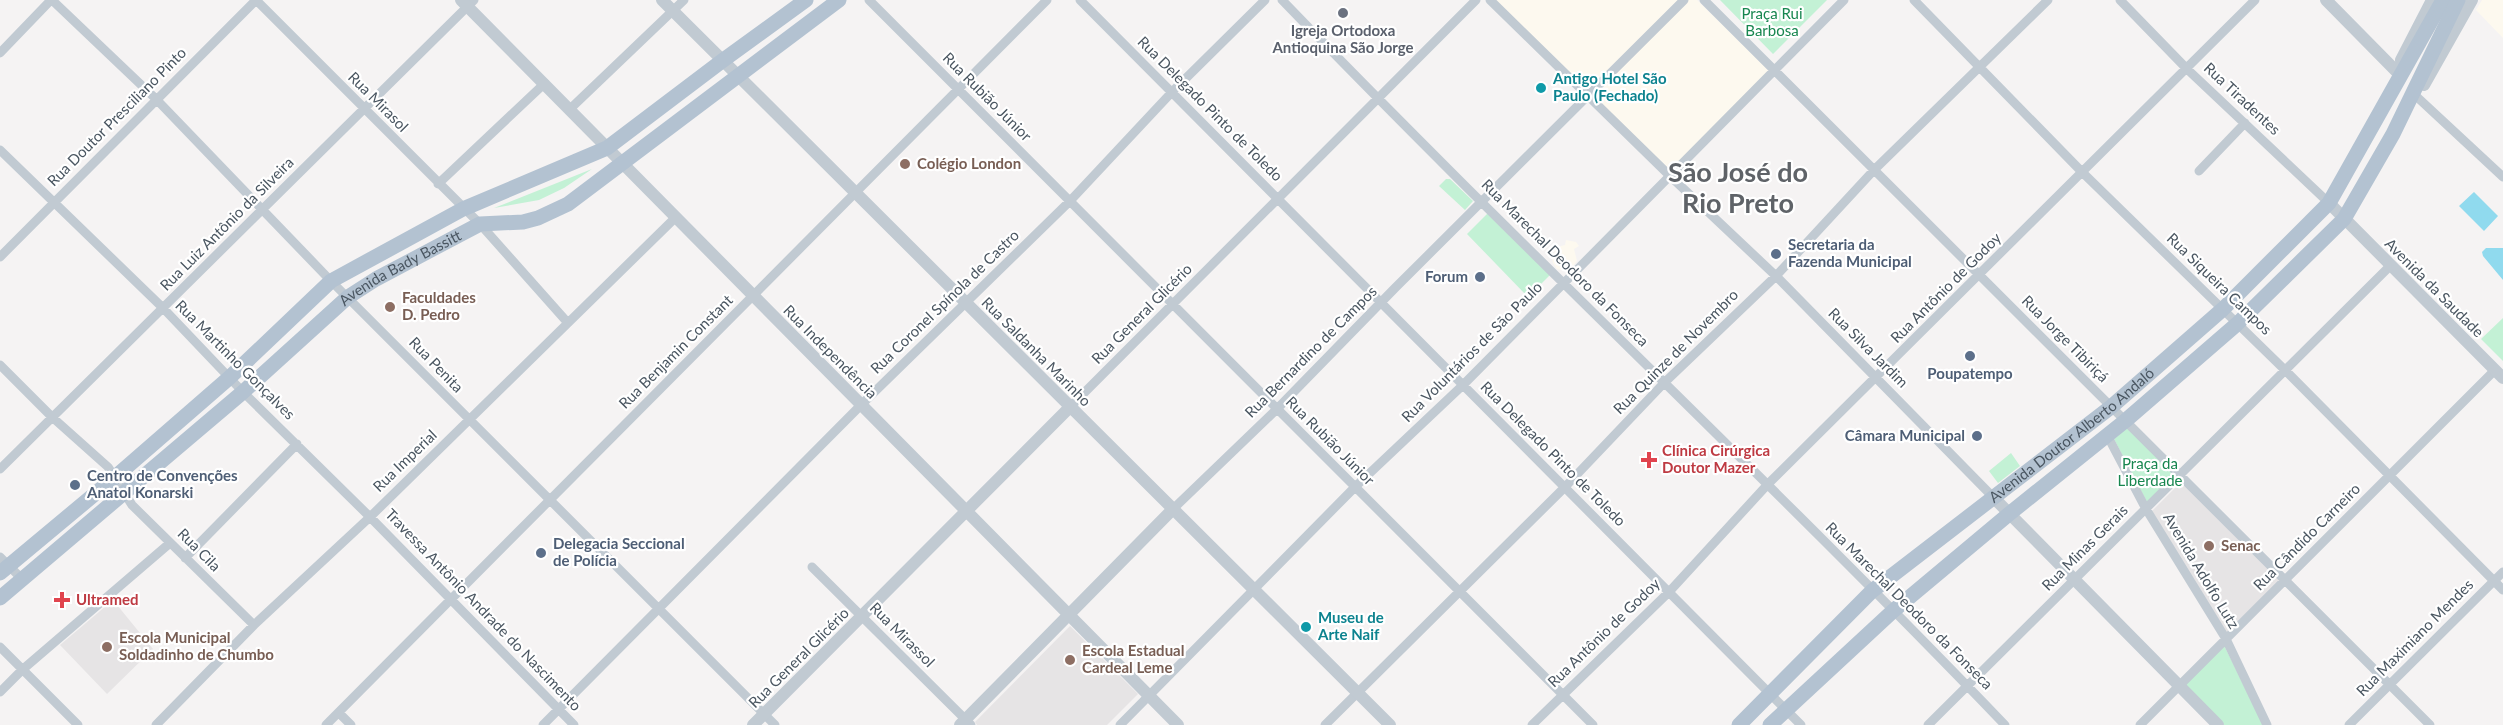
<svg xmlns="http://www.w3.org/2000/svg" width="2503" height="725" viewBox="0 0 2503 725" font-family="Lato,sans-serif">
<rect width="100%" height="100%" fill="#f5f3f3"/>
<path fill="#fdf9ef" d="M1494,0H1697L1771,73L1670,175Z
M2482,0H2503V38L2476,10Z
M1566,240L1576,242L1579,246L1574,249L1577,261L1568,272L1557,269L1553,263L1552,257L1557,247L1565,245Z"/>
<path fill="#e6e4e5" d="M2183,480L2281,580L2224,635L2151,512Z
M113,600L153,649L107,694L60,645Z
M1070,626L1138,694L1107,725H977L975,722Z"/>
<path fill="#c3f1d5" d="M1720,0H1827L1773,54Z
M592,169L564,188L539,200L494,208Z
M1446,179H1450L1473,201L1465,210L1439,186Z
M1488,213L1550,275L1528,297L1467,234Z
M2503,318V361L2481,339Z
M2128,427L2174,475L2147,502L2114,439Z
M2011,453L2020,466L1998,483L1989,471Z
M2223,643L2263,725H2224L2185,684Z"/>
<path fill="#90daee" d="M2474,192L2498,216L2484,231L2459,206Z
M2486,248H2503V280L2483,256L2482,252Z"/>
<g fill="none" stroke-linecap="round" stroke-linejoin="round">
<path stroke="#c1cad2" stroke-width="9" d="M52,0L156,99L331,281L775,725
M256,0L480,224L568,323
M869,0L1593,725
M1080,0L1801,725
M1282,0C1519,246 1769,479 2005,725
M1490,0L1670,176L1776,276L1993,497
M1704,0L2430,725
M1914,0L2082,172L2285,370L2503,590
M2120,0L2187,69L2329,203
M0,53L51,0
M2417,97L2503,177
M570,109L684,0
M0,150L163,308L243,392L370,517L574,725
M2199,171L2245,123
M438,184L545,83
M0,257L256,0
M0,365L52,417L108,467L132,505L254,625
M1070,407L1476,0
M2107,435L2146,509L2226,639L2267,725
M0,469L474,0
M1173,509L1277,409L1395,288L1684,0
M0,557L23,580
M185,558L297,444
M812,567L971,725
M0,647L78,725
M0,692L22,670L170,543
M339,713L351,725
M156,725L254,625L370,517L675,218
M326,725L1047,0
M543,725L861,405L1070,201L1172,92L1265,0
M1120,725L1355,487L1463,385L1844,0
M1325,725L1564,488L1664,383L1776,276L1874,170L2048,0
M1532,725L1669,592L1768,484L2255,0
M1928,725L2391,265
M2140,725L2495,370
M2349,725L2503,572"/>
<path stroke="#c1cad2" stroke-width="12" d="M461,0L1178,725
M662,0L1390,725
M2326,0L2396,71
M2401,60L2432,0
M2424,85L2472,0
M2329,203L2503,378
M1993,497L2218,725
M753,725L1070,407
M960,725L1173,509"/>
<g stroke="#b3c2d1" stroke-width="15">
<path d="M0,573L114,478L229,378L331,281L463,209L607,148L722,61L806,0"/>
<path id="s1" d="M0,598L243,392L348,297L376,279L480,224L523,222L538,218L568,204L839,0"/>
<path id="s2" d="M1739,725L1872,591L2111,407L2223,309L2329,203L2443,0"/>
<path d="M1770,725L1893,611L2009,514L2125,421L2237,324L2344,219L2393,134L2458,0"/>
</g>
</g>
<circle fill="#6b7280" stroke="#fff" stroke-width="2" cx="1343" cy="13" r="6"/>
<g fill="#0f9aa8" stroke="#fff" stroke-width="2">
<circle cx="1541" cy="88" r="6"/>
<circle cx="1306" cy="627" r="6"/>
</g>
<g fill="#8d6e63" stroke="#fff" stroke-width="2">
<circle cx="905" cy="164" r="6"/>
<circle cx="390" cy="307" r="6"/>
<circle cx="2209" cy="546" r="6"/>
<circle cx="107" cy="647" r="6"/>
<circle cx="1070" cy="660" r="6"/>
</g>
<g fill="#5c6f8a" stroke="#fff" stroke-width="2">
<circle cx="1776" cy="254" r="6"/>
<circle cx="1480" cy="277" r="6"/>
<circle cx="1970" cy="356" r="6"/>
<circle cx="1977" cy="436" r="6"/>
<circle cx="75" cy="485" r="6"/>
<circle cx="541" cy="553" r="6"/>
</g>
<g fill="#e0444e" stroke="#fff" stroke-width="2">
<path d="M1646 451h6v6h6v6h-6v6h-6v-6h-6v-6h6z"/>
<path d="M59 591h6v6h6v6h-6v6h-6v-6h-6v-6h6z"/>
</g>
<g text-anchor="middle" stroke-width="4.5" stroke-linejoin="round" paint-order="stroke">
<g font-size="15" fill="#17864f" stroke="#fff">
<text x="1772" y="19">Praça Rui<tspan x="1772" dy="17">Barbosa</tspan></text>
<text x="2150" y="469">Praça da<tspan x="2150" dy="17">Liberdade</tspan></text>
</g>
<g font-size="15" font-weight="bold" fill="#5b616d" stroke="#fff">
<text x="1343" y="36">Igreja Ortodoxa<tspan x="1343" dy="17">Antioquina São Jorge</tspan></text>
</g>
<g font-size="15" font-weight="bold" fill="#0d838f" stroke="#fff" text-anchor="start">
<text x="1553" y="84">Antigo Hotel São<tspan x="1553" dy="17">Paulo (Fechado)</tspan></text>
<text x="1318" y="623">Museu de<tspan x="1318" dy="17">Arte Naif</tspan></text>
</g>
<g font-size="15" fill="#4a5661" stroke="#fff">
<text transform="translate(987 97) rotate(45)" y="5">Rua Rubião Júnior</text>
<text transform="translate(2242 99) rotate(43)" y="5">Rua Tiradentes</text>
<text transform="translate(378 102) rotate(45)" y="5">Rua Mirasol</text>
<text transform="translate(1210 109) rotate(45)" y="5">Rua Delegado Pinto de Toledo</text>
<text transform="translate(117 117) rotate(-45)" y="5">Rua Doutor Presciliano Pinto</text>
<text transform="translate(227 224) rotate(-45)" y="5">Rua Luiz Antônio da Silveira</text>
<text transform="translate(1565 263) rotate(45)" y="5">Rua Marechal Deodoro da Fonseca</text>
<text dy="5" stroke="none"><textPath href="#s1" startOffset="520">Avenida Bady Bassitt</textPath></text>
<text transform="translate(2219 284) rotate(44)" y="5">Rua Siqueira Campos</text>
<text transform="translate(1946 288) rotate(-45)" y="5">Rua Antônio de Godoy</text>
<text transform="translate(2434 288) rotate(45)" y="5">Avenida da Saudade</text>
<text transform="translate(945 302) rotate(-44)" y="5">Rua Coronel Spínola de Castro</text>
<text transform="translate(1142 314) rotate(-45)" y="5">Rua General Glicério</text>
<text transform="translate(2065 339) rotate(45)" y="5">Rua Jorge Tibiriçá</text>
<text transform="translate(1868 348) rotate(45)" y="5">Rua Silva Jardim</text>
<text transform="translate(676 352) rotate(-45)" y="5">Rua Benjamin Constant</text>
<text transform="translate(830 352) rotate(45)" y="5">Rua Independência</text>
<text transform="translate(1036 352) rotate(45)" y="5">Rua Saldanha Marinho</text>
<text transform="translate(1311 352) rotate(-45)" y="5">Rua Bernardino de Campos</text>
<text transform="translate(1472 352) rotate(-45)" y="5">Rua Voluntários de São Paulo</text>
<text transform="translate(1676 352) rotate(-45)" y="5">Rua Quinze de Novembro</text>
<text transform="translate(235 360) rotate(45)" y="5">Rua Martinho Gonçalves</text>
<text transform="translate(436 365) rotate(46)" y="5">Rua Penita</text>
<text dy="5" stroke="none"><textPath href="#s2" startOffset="442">Avenida Doutor Alberto Andaló</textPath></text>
<text transform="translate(1330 441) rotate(45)" y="5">Rua Rubião Júnior</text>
<text transform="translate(1553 454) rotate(45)" y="5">Rua Delegado Pinto de Toledo</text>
<text transform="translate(405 461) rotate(-44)" y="5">Rua Imperial</text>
<text transform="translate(2307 537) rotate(-45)" y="5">Rua Cândido Carneiro</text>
<text transform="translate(2085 548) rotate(-45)" y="5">Rua Minas Gerais</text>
<text transform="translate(199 550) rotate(45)" y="5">Rua Cila</text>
<text transform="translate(2201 571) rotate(59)" y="5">Avenida Adolfo Lutz</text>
<text transform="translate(1909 606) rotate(45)" y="5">Rua Marechal Deodoro da Fonseca</text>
<text transform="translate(483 610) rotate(46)" y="5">Travessa Antônio Andrade do Nascimento</text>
<text transform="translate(1604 633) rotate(-44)" y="5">Rua Antônio de Godoy</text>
<text transform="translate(902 635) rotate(45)" y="5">Rua Mirassol</text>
<text transform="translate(2415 638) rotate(-45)" y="5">Rua Maximiano Mendes</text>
<text transform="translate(799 658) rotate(-45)" y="5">Rua General Glicério</text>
</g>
<g font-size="15" font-weight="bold" fill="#785e54" stroke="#fff" text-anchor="start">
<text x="917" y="169">Colégio London</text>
<text x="402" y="303">Faculdades<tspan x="402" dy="17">D. Pedro</tspan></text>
<text x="2221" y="551">Senac</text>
<text x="119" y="643">Escola Municipal<tspan x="119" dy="17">Soldadinho de Chumbo</tspan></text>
<text x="1082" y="656">Escola Estadual<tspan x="1082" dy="17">Cardeal Leme</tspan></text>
</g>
<g font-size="15" font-weight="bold" fill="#4e5e75" stroke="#fff" text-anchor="start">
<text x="1788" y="250">Secretaria da<tspan x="1788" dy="17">Fazenda Municipal</tspan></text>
<text x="1468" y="282" text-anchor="end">Forum</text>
<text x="1970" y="379" text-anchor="middle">Poupatempo</text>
<text x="1965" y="441" text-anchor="end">Câmara Municipal</text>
<text x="87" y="481">Centro de Convenções<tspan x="87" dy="17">Anatol Konarski</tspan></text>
<text x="553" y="549">Delegacia Seccional<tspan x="553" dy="17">de Polícia</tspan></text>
</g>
<g font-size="15" font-weight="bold" fill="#be3a42" stroke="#fff" text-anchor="start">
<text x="1662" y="456">Clínica Cirúrgica<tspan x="1662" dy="17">Doutor Mazer</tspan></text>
<text x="76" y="605">Ultramed</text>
</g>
<g font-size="27" font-weight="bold" fill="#5f6368" stroke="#fff">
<text x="1738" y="182">São José do<tspan x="1738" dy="31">Rio Preto</tspan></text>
</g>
</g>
</svg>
